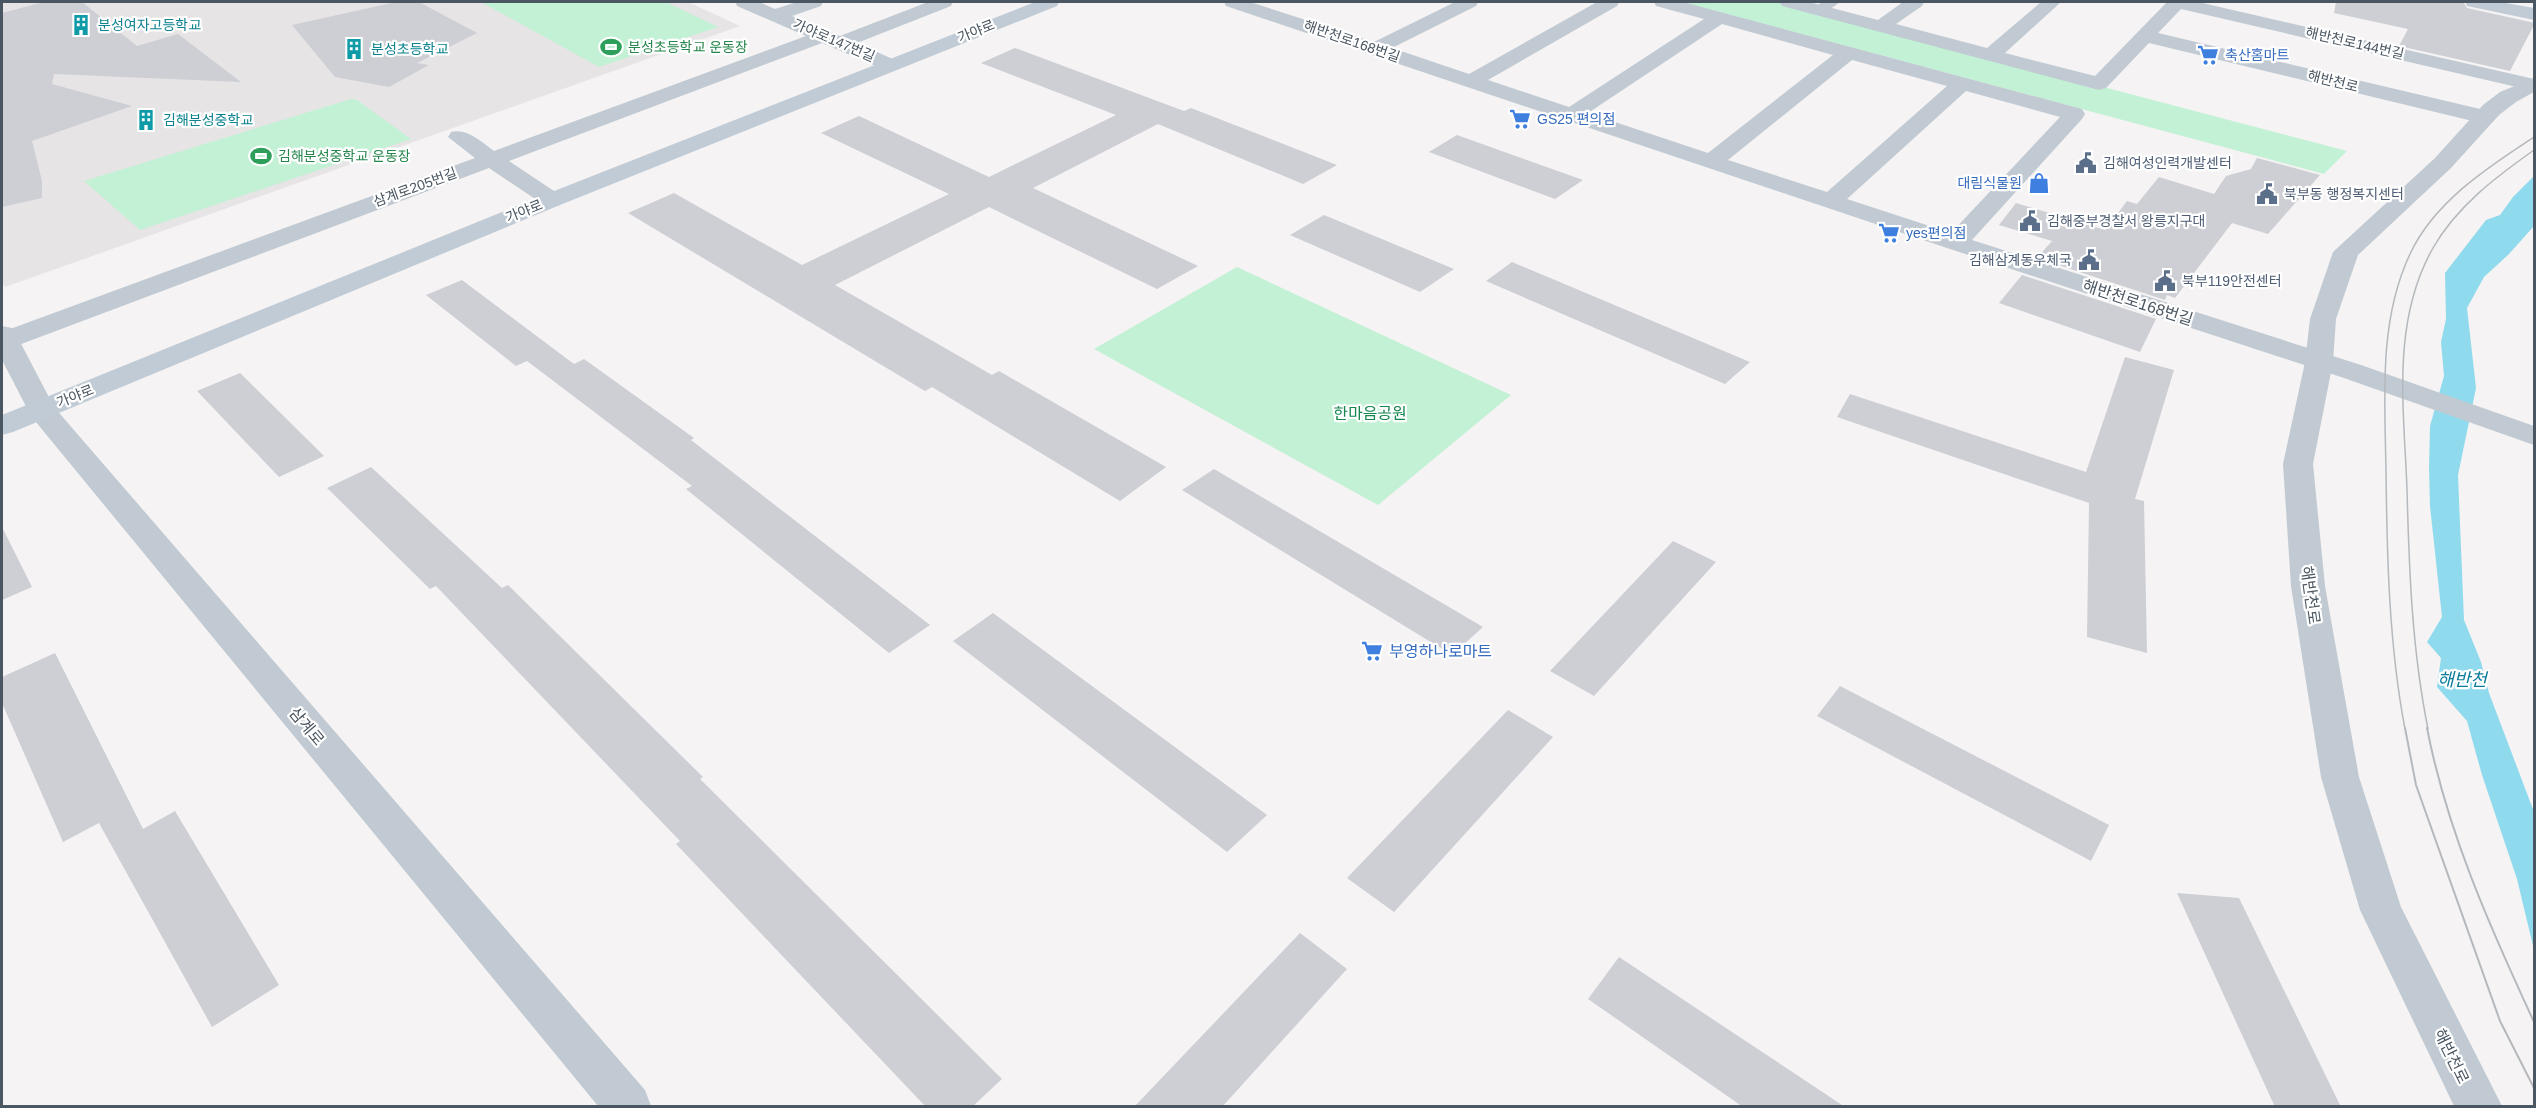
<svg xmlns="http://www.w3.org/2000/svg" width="2536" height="1108" viewBox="0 0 2536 1108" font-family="Arial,'Noto Sans KR',sans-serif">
<rect width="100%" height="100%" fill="#f5f3f3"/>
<path fill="#e6e4e5" d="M2,2H688L740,26L5,287L2,283Z"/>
<path fill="#c3f1d5" d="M481,2H666L718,27L599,67Z
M1682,2H1780L2347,151L2324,174Z
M351,99L357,100L411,139L140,230L84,181Z
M1237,267L1511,395L1378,505L1094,349Z"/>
<path fill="#90daee" d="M2534,176V226L2509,254L2484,277L2467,308L2476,388L2458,475L2464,620L2481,662L2489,693L2534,812V950L2517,879L2482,775L2467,721L2437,687L2441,658L2427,642L2442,617L2430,506L2429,468L2430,426L2444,376L2441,342L2446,319L2445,273L2486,220L2500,215L2513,197Z"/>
<path fill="#cdcfd5" d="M44,2H82L137,46L178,34L241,82L54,74L52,84L132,106L32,141L42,181V198L2,207V13Z
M396,2H419L477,33L417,63L429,65L389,87L335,77L292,25Z
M2336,2H2463L2467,8L2535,23L2510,71L2399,46L2408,29L2334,13Z
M1015,48L1184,111L1191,108L1337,165L1303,184L1158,124L1033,188L1198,266L1157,289L989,207L835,285L992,375L999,371L1166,467L1120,501L932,387L925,391L628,213L674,193L802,265L949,194L821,133L859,116L989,177L1116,115L981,63Z
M1457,135L1583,180L1555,199L1429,152Z
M2257,158L2320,175L2268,234L2232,223L2175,298L2167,295L2165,300L2037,258L2052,241L1999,225L2016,203L2105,230L2127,201L2137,204L2159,177L2214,194L2226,176L2251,169Z
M1324,215L1454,269L1420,292L1290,235Z
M1512,262L1750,362L1725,384L1486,281Z
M2022,275L2156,319L2140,352L1999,303Z
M462,280L574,364L584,359L694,438L691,440L930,625L889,653L686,489L692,486L527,361L516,366L426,295Z
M2125,357L2174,370L2135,499L2144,501L2147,653L2087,637L2089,503L1837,417L1850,394L2086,472Z
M240,373L324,456L279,477L197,391Z
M371,467L502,588L508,585L703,777L700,779L1002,1079L972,1107H926L676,844L680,841L436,586L430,589L327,488Z
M1214,469L1483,627L1452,655L1182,490Z
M2,527L32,587L2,600Z
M1673,541L1716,562L1594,696L1550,671Z
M993,613L1267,815L1227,852L953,641Z
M55,653L143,829L175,811L279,985L212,1027L99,823L63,842L2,703V677Z
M1840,686L2109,825L2091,861L1817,716Z
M1508,710L1553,737L1394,912L1347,878Z
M2177,893L2239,898L2341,1107H2275Z
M1300,933L1347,969L1222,1107H1134Z
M1619,957L1845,1107H1743L1588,999Z"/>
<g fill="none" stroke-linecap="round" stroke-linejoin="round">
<path fill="#c1cad2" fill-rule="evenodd" d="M1822,2H1840L1825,13H1815L1812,10Z"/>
<path fill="#c1cad2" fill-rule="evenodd" d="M735,2H759L775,9L797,2H823L821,6L792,16L840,36L928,2H953L951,6L857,43L897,61L900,65L897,69H883L822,43L509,161L560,195L564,200L560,205L552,207L544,205L489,168L16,346L2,347V332L475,158L448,137L451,132C468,128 481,142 494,151L806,36L737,6Z
M1224,2H1250L1374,42L1455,2H1478L1476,6L1392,48L1469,74L1597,2H1619L1617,6L1488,80L1569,107L1704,19L1656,6L1654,2H1683L2082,109L2085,114L2082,119L1972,240L2361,365L2534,426V445L2341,377L1947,248L1226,6ZM1722,24L1833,55L1708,153L1588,113ZM1852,60L1947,86L1827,192L1728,160ZM1966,91L2060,117L1951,233L1847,199Z
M1780,2H1809L1878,20L1903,2H1924L1922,6L1896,24L1987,48L2041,2H2061L2005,53L2095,76L2167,2H2198L2534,79V91L2181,9L2158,33L2493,112L2496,117L2493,122L2485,124L2149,43L2106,88L2099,90L1782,6Z"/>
<path fill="#c1cad2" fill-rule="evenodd" d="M2534,78V92L2516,102L2499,115L2451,168L2358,255L2336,319L2333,362L2313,464L2325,586L2359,777L2401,907L2502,1106H2454L2360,910L2321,777L2291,586L2283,464L2305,362L2310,319L2333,252L2435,158L2483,105L2500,92Z
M2,326L12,328L16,334L54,407L645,1090L651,1106H598L31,416L2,360Z"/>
<path fill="#c1cbd6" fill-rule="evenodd" d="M1035,2H1059L1057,6L560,205L13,432L2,435V415L544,195Z
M2465,2H2500L2534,8V20L2467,6Z"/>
<path stroke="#b5b8bd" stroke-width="1.5" d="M2405,729C2389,645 2387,558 2386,472C2385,399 2378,322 2410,254C2434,202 2488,167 2534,137
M2428,729C2412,650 2409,569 2407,489C2404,408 2391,322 2433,248C2457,206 2496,177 2534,150"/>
<path stroke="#b5b8bd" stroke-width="2" d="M2405,728L2416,785L2500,1021L2534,1088
M2427,728C2447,831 2490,927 2534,1022"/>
</g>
<defs>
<symbol id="building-bare" viewBox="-9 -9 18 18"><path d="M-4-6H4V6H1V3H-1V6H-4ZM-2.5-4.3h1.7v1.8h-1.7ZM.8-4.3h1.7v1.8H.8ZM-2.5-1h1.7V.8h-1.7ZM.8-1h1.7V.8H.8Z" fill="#0f9aa8" stroke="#fff" stroke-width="2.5" paint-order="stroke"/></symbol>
<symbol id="stadium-bare" viewBox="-9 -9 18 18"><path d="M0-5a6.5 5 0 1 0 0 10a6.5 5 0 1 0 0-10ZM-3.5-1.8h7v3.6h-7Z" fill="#2e9e5b" stroke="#fff" stroke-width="2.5" paint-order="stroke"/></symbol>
<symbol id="supermarket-bare" viewBox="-9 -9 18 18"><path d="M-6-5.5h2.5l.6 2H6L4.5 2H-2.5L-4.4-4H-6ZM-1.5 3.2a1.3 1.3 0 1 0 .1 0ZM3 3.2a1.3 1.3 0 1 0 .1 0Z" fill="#3f7fe0" stroke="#fff" stroke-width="2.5" paint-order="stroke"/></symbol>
<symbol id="civic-bare" viewBox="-9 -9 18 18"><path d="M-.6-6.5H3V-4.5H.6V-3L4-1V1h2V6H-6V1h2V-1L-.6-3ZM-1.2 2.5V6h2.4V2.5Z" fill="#5c6f8a" stroke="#fff" stroke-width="2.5" paint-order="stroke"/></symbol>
<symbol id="shop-bare" viewBox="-9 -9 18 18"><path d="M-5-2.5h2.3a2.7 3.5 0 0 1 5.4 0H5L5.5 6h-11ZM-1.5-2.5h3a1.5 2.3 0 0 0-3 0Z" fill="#3f7fe0" stroke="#fff" stroke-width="2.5" paint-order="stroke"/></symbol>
</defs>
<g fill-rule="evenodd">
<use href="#building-bare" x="66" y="10" width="30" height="30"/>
<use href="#stadium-bare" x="596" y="32" width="30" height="30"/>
<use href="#building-bare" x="339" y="34" width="30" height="30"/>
<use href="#supermarket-bare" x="2193" y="40" width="30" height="30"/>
<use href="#supermarket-bare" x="1505" y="104" width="30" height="30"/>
<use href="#building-bare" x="131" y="105" width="30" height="30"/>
<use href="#stadium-bare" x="246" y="141" width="30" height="30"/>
<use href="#civic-bare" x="2071" y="148" width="30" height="30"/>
<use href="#shop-bare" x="2024" y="168" width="30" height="30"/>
<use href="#civic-bare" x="2252" y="179" width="30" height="30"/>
<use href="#civic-bare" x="2015" y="206" width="30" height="30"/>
<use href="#supermarket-bare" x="1874" y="218" width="30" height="30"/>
<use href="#civic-bare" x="2074" y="245" width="30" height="30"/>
<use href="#civic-bare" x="2150" y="266" width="30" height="30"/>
<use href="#supermarket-bare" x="1357" y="636" width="30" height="30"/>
</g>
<g text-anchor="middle" stroke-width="4.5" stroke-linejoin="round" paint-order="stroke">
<g font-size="14" fill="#0d838f" stroke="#fff" text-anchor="start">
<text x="98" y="30">분성여자고등학교</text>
<text x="371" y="54">분성초등학교</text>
<text x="163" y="125">김해분성중학교</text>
</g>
<g font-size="14" fill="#4a5661" stroke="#fff">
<text transform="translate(976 31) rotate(-22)" y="5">가야로</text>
<text transform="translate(834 40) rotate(23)" y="5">가야로147번길</text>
<text transform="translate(1352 41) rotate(19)" y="5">해반천로168번길</text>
<text transform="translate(2355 43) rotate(13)" y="5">해반천로144번길</text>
<text transform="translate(2333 81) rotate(14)" y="5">해반천로</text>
<text transform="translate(415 187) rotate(-20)" y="5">삼계로205번길</text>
<text transform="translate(524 211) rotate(-22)" y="5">가야로</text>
<text transform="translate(75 396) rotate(-22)" y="5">가야로</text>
</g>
<g font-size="14" fill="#27864d" stroke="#fff" text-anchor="start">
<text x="628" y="52">분성초등학교 운동장</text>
<text x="278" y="161">김해분성중학교 운동장</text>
</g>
<g font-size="14" fill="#366cbe" stroke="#fff" text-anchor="start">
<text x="2225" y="60">축산홈마트</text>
<text x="1537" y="124">GS25 편의점</text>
<text x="2022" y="188" text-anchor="end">대림식물원</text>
<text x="1906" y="238">yes편의점</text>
</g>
<g font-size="14" fill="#4e5e75" stroke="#fff" text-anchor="start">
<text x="2103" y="168">김해여성인력개발센터</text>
<text x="2284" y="199">북부동 행정복지센터</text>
<text x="2047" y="226">김해중부경찰서 왕릉지구대</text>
<text x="2072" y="265" text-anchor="end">김해삼계동우체국</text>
<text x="2182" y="286">북부119안전센터</text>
</g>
<g font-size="16" fill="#4a5661" stroke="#fff">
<text transform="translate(2138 302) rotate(18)" y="6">해반천로168번길</text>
<text transform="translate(2311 595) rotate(82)" y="6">해반천로</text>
<text transform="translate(307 726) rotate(50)" y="6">삼계로</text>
<text transform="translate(2452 1056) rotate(64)" y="6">해반천로</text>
</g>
<g font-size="16" fill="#17864f" stroke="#fff">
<text x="1370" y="419">한마음공원</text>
</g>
<g font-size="16" fill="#366cbe" stroke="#fff" text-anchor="start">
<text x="1389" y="657">부영하나로마트</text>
</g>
<g font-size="18" font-style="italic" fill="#0c7c9b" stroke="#fff">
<text x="2462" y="686">해반천</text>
</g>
</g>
<rect width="2536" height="1108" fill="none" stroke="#4a5661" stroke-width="6"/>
</svg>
